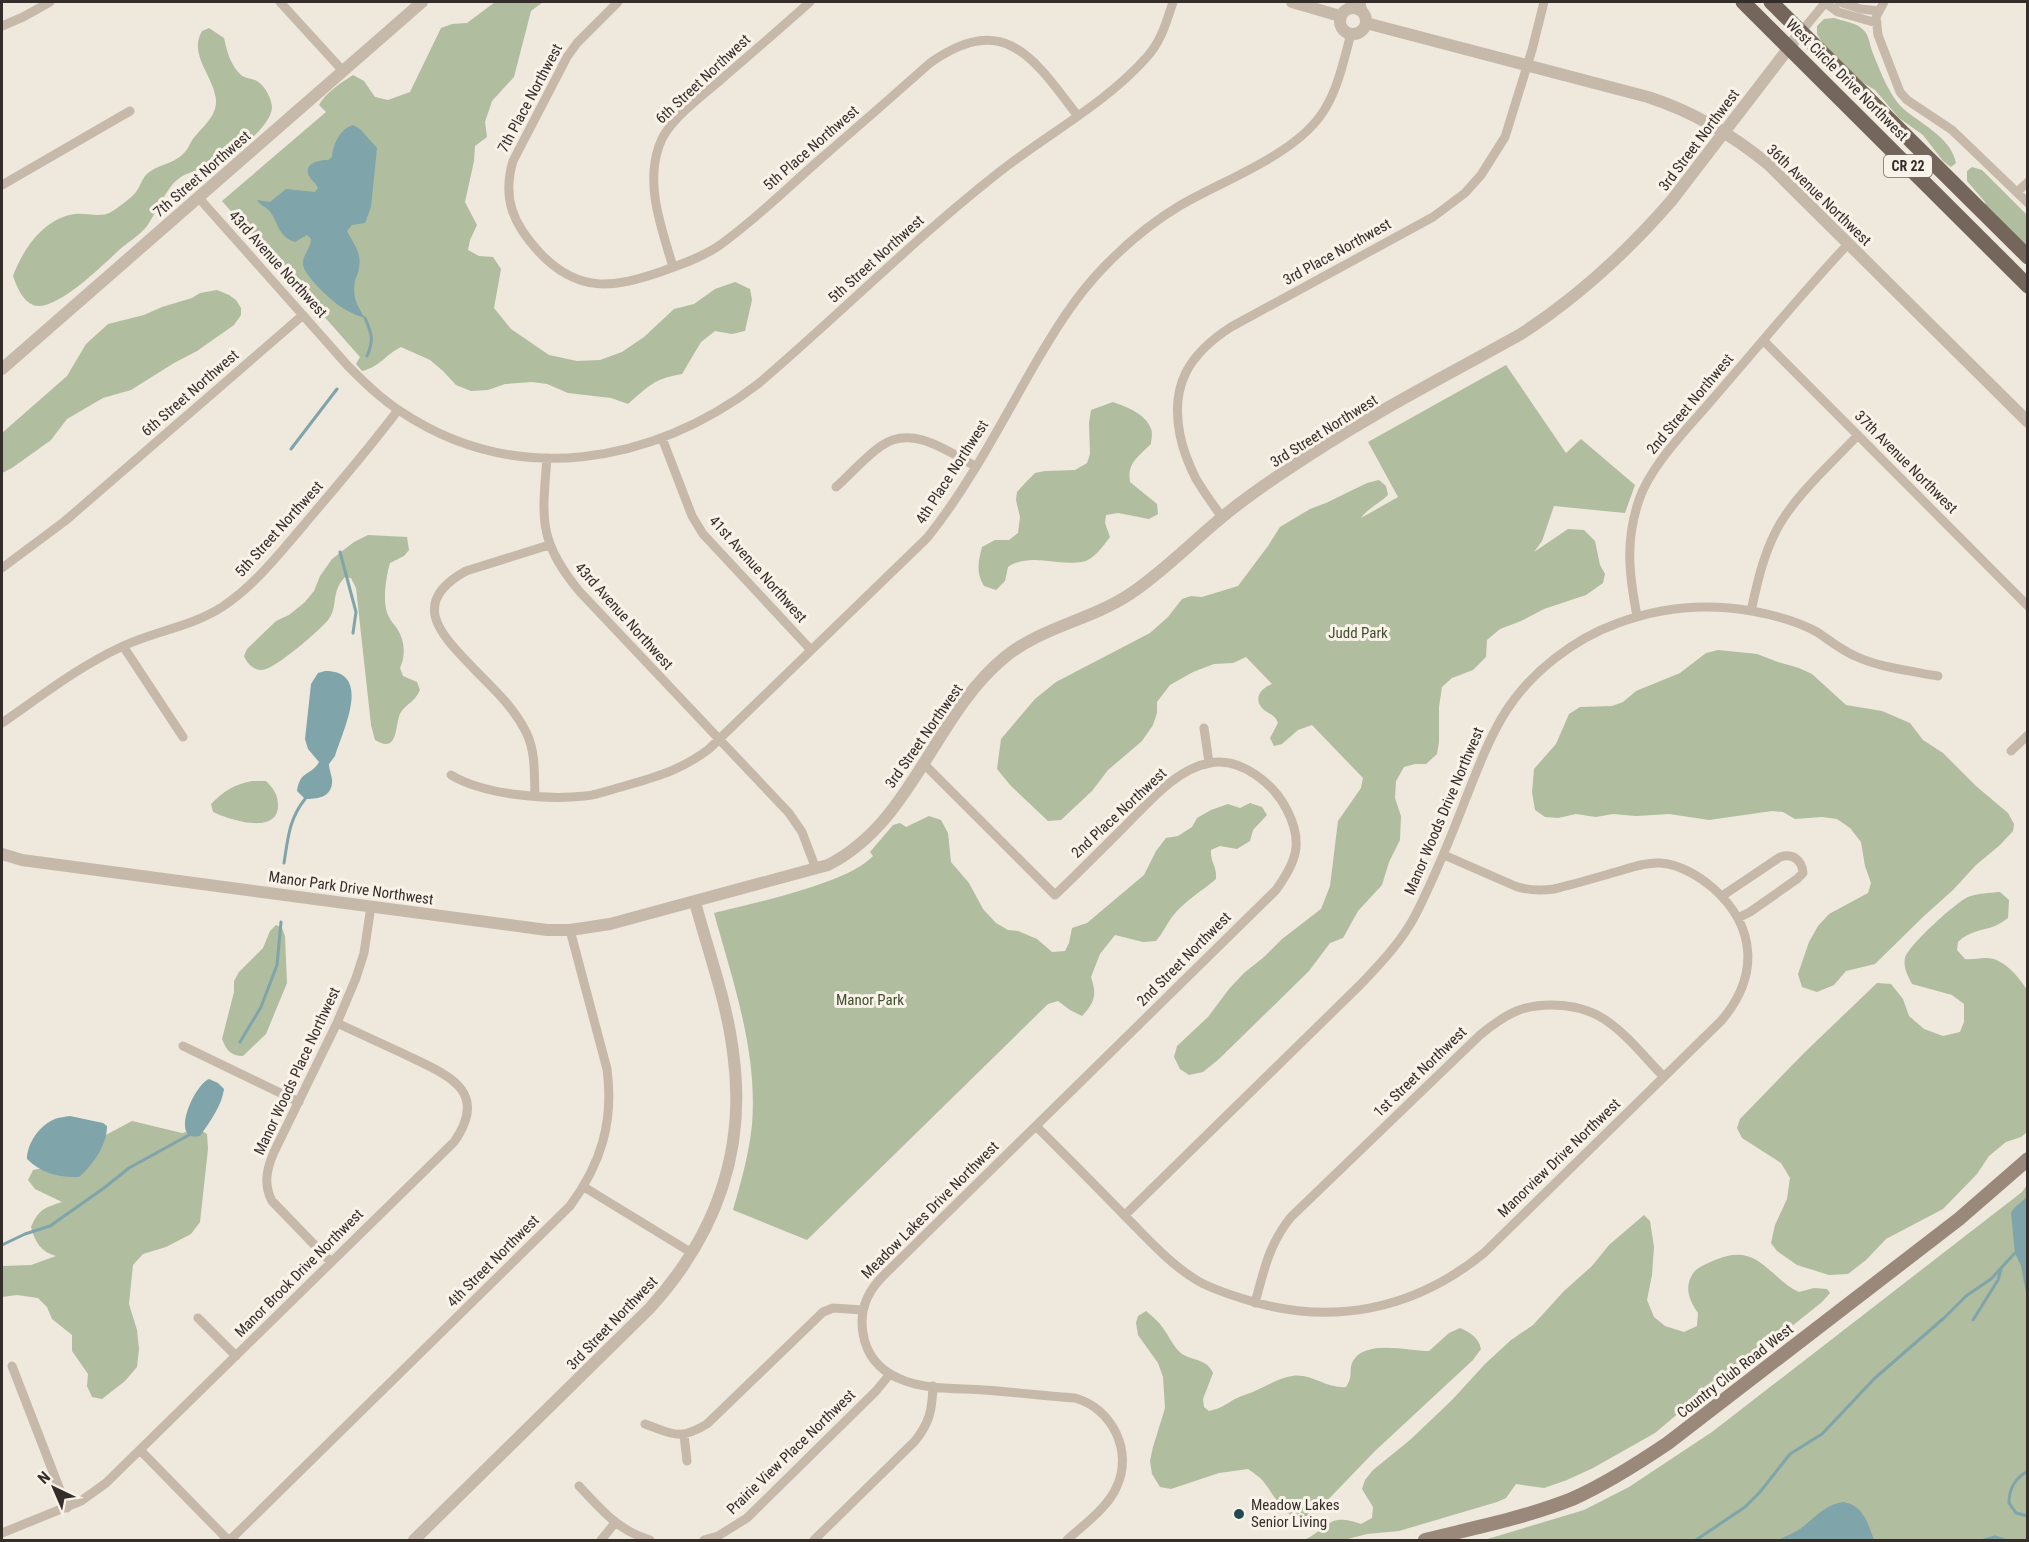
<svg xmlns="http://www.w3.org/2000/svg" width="2029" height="1542" viewBox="0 0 2029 1542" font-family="'Roboto Condensed',sans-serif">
<rect width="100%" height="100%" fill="#efe8dd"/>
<path fill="#b0bd9e" d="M495,2H543L531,11L514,77L492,101L485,122L487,137L475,146L474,161L465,202L477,225L470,240L468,250L479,256L493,257L501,269L494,308L511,329L549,355L577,361L600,360L622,352L644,337L674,309L694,304L715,289L735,282L750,289L752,300L745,331L732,334L715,331L701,342L682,374C653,379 649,386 628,404L611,398L568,393L547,384L532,382L505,384L488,390L471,391L456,385L443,371L430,360L401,347C386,354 380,367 362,371L356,364L360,357L222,201L326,112L319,105C326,92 341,83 353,75L364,81L375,97L388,100L410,92L441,28L452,24L467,23Z
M1834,18C1842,21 1853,22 1860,27C1869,33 1869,42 1872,51C1880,70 1889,97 1906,111C1923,125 1951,138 1956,163L1951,167L1943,161L1923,135L1899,118L1875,90L1865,84L1827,51L1817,34V26L1824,19Z
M209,28L224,38C227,51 230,65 241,75C246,79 252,78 257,81C265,86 272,99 272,108C270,128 232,156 215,165C203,171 188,170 177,180C166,189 156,213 147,226C140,235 128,242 119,250C105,263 54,314 33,305C22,300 17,287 13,276C23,249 44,218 75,214C87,213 101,218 111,212C119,207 130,199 136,192C140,187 141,181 145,176C156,164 173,165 184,153C187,150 189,146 191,142C200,128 217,118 216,100C214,76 188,55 202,31Z
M1972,167L1982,170L2027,215V257L1987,212L1985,202L1967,181V171Z
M217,290L229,295L236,300L241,308V315L234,325L197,351L174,363L131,390L103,398L67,419L51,440L12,468L2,473V433L67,376L86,344L108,324L144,315L162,307L192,298L200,293Z
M1506,365L1566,453L1581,439L1635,485L1625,513L1554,506L1542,541L1534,552L1568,529L1584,530L1595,541L1600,565L1605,574L1603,583L1586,595L1544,609L1521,621L1500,629L1487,640L1486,657L1473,670L1452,678L1442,687L1439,707V742L1437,754L1426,764H1415L1404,767L1396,781L1395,798L1401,816L1400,840L1389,862L1382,885L1358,911L1343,938L1330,943L1309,971L1219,1059L1203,1072L1189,1075L1180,1069L1174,1057L1177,1046L1208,1017L1229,989L1244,973L1264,957L1282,939L1321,909L1330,886L1338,821L1361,788L1363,778L1312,725L1298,730L1282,744L1274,746L1270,738L1278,723C1275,715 1271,715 1264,710C1252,699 1261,688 1272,684L1246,657L1233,663L1214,664L1193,672L1170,685L1157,702V713L1153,725L1142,741L1108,770L1092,791L1061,820L1048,821L1011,786L997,769L1001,739L1035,699L1056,682L1150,633L1168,617L1182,599L1191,596L1202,597L1238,586L1268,546L1280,527L1310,509L1326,503L1367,483L1379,480L1386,486L1388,495C1380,503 1367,509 1361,518L1398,497L1368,442Z
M1113,402C1127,407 1146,414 1151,429C1153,433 1151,440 1151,444C1138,457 1127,463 1130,482L1157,504L1158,514L1149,519L1118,513L1106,515L1105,523L1110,537C1103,546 1094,560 1082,562C1057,566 1030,552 1008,567L1005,581L996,590L984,586C976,573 978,562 982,547L995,540H1009L1018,533L1020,517L1016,500L1017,492L1026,482L1035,473L1045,471L1075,470L1087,463L1090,454L1089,423L1091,410Z
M368,535L407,537L409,550L404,556L390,563C386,577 382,602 388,615C390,620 393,623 396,627C405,640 406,655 400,668L403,676L417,682L420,690C414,703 408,702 401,712C394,723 400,755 375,740L371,725L356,588L351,578L345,577C330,593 339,606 328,620C320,630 272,672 261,670C253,670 247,663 244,656L247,649L276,621L289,615L305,602L314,591L320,576L332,559L354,542Z
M1718,650L1757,654L1778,662L1799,668L1812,674L1846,705L1882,711L1910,723L1923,740L1943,753L1976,786L2008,813L2014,824L2013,831L2000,845L1976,865L1953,890L1924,916L1875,964L1846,971L1834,985L1817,992L1802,987L1798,974L1809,942L1818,926L1829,914L1868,893L1871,883L1865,866L1861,842L1850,828L1837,819L1822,817L1795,819L1783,812L1772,811L1709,820L1669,814L1636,816L1613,814L1596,817L1576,814L1558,818L1545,817L1535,810L1532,792L1534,769L1556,744L1569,714L1580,707L1612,706L1623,702L1636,691L1680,673L1706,653Z
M252,781H266C274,789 278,795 278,806C277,836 228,819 213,812L211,804C224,791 233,785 252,781Z
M1250,803L1262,807L1267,815L1253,830L1250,841L1237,849L1220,846L1211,850C1210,862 1217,866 1216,879C1202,891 1183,902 1172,917C1166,925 1163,933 1156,941L1143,942L1115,935L1100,954L1091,977C1097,995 1095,1002 1082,1016L1070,1010L1058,1001L1048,1004L807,1240L733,1210C741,1182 749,1154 752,1125C758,1052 733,982 714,913C753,903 847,884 873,856L870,852L893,825L900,823L906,827L929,816L941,820L948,833L951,862L969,883L983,909L996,923L1008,930L1018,931L1037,939L1052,952L1065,951L1069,943L1072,928L1087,923L1144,875L1156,851L1166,838L1178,836L1192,827L1197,818L1211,810L1228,804L1240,808Z
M2000,892L2009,900L2008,918C2004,921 1999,924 1995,926C1981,931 1969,931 1958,942L1957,950L1965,959C1973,960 1978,958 1985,958C2003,957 2019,977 2027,990V1132L2021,1137L2006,1142L1989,1156L1977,1174L1943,1209L1886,1239L1866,1260L1848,1274L1829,1275L1797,1265L1777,1251L1771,1243L1775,1225L1787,1199L1790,1178L1781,1163L1742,1138L1737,1128L1740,1119L1804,1053L1877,983L1891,984L1903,999L1909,1016L1924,1029L1943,1036L1960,1032L1964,1022V1004L1952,995L1912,984C1908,976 1903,968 1905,958C1908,946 1956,902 1968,897C1978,893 1989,893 2000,892Z
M276,925L282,928L285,936L287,983L266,1034L243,1056C230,1056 226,1049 222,1039L234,992V981L239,972L263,948L270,931Z
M132,1121L182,1133L199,1129L207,1134L208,1149L200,1222L191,1234L166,1247L143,1254L133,1265L129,1304L137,1330L139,1349L137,1367L125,1381L102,1399L92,1397L87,1386L88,1374L72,1351V1335L52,1319L47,1307L38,1298L17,1295L2,1297V1266L31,1265L56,1256C41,1252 35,1242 31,1227C39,1209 44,1208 62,1202L35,1189L28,1180L33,1170L44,1168Z
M2027,1185V1540H1484L1584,1510L1629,1487L1712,1432L2022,1192Z
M1644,1215L1650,1221L1654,1247L1652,1275L1647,1300L1654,1317L1665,1326L1684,1332L1697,1326L1698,1313C1690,1301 1684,1289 1692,1275C1695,1268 1708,1263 1715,1260C1759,1241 1768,1278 1799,1292L1814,1288L1827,1289L1830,1293L1822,1302L1742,1366L1707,1386L1693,1401L1655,1433L1593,1468L1567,1480L1544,1488L1516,1484L1506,1498L1497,1502L1399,1531L1367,1534L1344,1540H1304C1330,1528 1327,1512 1361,1524L1372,1518L1373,1507L1362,1489L1365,1480L1373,1470L1410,1440L1452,1400L1485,1364L1511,1340L1533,1325L1564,1291L1592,1266L1609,1245Z
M1146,1311C1152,1316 1158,1321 1163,1328C1169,1336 1174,1348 1182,1354C1194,1361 1207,1359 1213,1373L1203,1399L1204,1407L1209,1411C1220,1409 1226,1404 1235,1399C1242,1395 1250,1394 1257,1390C1268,1385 1279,1378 1292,1376C1312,1373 1326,1389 1346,1387C1354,1375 1348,1370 1353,1361C1365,1339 1409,1351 1429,1351L1449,1333L1460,1328C1471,1333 1478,1337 1481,1349L1473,1360L1375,1451L1320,1508C1291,1534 1279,1501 1263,1481C1259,1476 1253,1473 1248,1469L1219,1473L1171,1489L1160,1487L1152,1474L1150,1461L1153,1447L1165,1408L1163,1377L1158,1363L1138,1335L1136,1323L1138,1316Z"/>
<path fill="#7fa4aa" d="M353,125L360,129L377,148L371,207L365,223L352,225L347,231C353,243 362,253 359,267C359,272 356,277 355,281C352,296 357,306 365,318C359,316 353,314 348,311C336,306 305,277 303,265C302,255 311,249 311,239L307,235L295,242C279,237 279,225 271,213C267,207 261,206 257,200L270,202L286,189L315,192L318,188C316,183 312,181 309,176C303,163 320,160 328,160L332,157C333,144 340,129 353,125Z
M325,671C373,671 343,730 335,756L329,764C329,770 333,778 332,783C331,798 316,799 305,799L297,791C300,770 311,776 319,762L308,749L305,739L311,684L318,673Z
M209,1079L218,1083L224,1089C222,1105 210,1122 200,1136C169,1143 193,1086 209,1079Z
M70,1116L103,1123L107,1126C107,1145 93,1165 79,1177C60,1178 41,1173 27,1159C27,1143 40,1125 55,1119C60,1117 65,1117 70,1116Z
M2027,1197V1298L2021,1266L2015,1253L2011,1213L2014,1208Z
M1844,1502C1864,1506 1868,1524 1874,1540H1778C1785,1537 1793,1533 1800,1529C1815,1518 1825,1504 1844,1502Z"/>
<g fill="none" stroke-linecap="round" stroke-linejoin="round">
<path stroke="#7fa4aa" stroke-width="3" d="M365,318C372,334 374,340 367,356
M291,449L337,389
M340,552L356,612L353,633
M284,863C288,838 289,819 305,799
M240,1042L261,1007L277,965L281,922
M2,1245L25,1234L50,1226L104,1188L129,1168L189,1135
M1973,1320L1998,1280L2001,1269
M2028,1471C2015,1478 2009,1489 2009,1503L2016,1513L2028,1516
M1696,1540L1745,1507L1760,1492L1790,1454L1822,1434L1875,1378L1944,1318L1966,1296L1991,1279L2015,1253
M1984,1540L1995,1537L2004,1540"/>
<path stroke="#c6b9aa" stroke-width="9" d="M280,2L343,71
M618,2L577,43L567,57L513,161C502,198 513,224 539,252C578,294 614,288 663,271C682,264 700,258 717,247C753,222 785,190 817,162C855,129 893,96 930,63C1004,11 1033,57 1077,115
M1361,2L1363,13
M1824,2L1838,12L1877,23
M1839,2L1861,9L1879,11
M1884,2L1876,17L1878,35L1900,92L1907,100L1952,130L2028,203
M1347,9L1352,2
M2,26L23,17L50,2
M1801,32L1825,3
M2,185L130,111
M2017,192L2028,182
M198,197L348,366C364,382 380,398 400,411C515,488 652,465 758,384C839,315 914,239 998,173C1046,135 1105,104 1146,58C1161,42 1166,23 1173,2
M673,267C662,229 645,186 659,146C667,120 704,95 724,77C753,52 782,27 810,2
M1763,340L2028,606
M662,438L692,516L703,534L811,650
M547,458C542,520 538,541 580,592L789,813L802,832L816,869
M836,487C851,474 865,457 881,446C912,424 947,451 975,466
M1222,517C1213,505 1204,492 1196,479C1189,465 1183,450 1180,435C1170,385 1189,354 1231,327L1433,217L1465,193L1481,175L1505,137L1532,50L1544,2
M2,568L65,521L303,315
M1751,611C1757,584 1763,556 1776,531C1794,496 1831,464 1858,435
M1637,616C1629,574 1625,541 1639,500C1650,466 1688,428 1711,401C1757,348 1801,294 1849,243
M123,646L183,737
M2,723C40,697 78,667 121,647C154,631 191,627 222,607C254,586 278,555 303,526C335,488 368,450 398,410
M1204,728L1209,763
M2011,751L2028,735
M924,764L1055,895C1077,874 1099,852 1120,831C1145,807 1174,769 1210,763C1241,757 1274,784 1287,810C1304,843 1296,862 1276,890L883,1276C867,1292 859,1310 863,1333C866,1354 879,1370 898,1378C923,1390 956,1388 984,1390C1014,1392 1045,1396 1075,1398C1112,1408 1133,1451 1117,1486C1108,1508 1083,1525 1067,1540
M451,775C484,795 547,800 585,796C597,795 610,790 621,787C655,777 680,771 709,749L927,538C969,486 1001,423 1035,364C1055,330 1075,297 1103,268C1126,244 1152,222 1181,205C1224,180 1292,156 1321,115C1338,91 1343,62 1351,34
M535,795C534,774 536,752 526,732C514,708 495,690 476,671C444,637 406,604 466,571L549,545
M1722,896L1780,857C1793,853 1802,860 1803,873L1797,879L1750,912L1738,918
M183,1046L299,1102
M1036,1126C1066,1156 1096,1186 1126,1217C1148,1239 1171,1265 1198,1281C1212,1289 1228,1294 1244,1299C1331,1327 1414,1310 1484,1253L1721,1021C1759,977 1757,927 1713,888C1699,876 1679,864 1660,863C1645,862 1630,868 1616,872C1595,878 1575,884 1554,889C1540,891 1529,891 1515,886L1444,855
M584,1187L692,1253
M1125,1215L1360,985C1381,963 1402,941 1416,914C1435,876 1451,837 1466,798C1478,768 1489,738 1506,711C1532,671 1574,639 1618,623C1661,607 1707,603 1752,611C1774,615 1797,621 1817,632C1829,640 1841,650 1855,656C1881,668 1911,671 1938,676
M331,1262L272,1201C263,1184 267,1168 274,1152L337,1023L356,978L364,953L371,906
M1255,1303C1264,1270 1269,1244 1291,1217L1480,1035C1492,1025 1504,1016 1519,1010C1545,1001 1581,1004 1604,1019C1627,1034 1645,1058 1664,1077
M198,1318L236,1356
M12,1366L67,1508
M645,1424C673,1434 679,1441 707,1424L823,1312L833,1308L863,1310
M684,1435L687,1461
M140,1450L228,1540
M579,1486C602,1510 617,1530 650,1540
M2,1533L81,1501L106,1483L454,1142C491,1089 445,1074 404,1054C382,1044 359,1033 337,1023
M230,1540L570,1206C601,1164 614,1122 607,1069L570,930
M601,1540L615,1523
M704,1540L718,1536L747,1518L876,1391L890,1374
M814,1540L915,1441C930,1422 932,1410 933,1386"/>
<path stroke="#c6b9aa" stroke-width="12" d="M1292,2L1340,16
M1340 21a13 13 0 1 1 26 0a13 13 0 1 1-26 0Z
M1366,23L1648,97C1691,111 1734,136 1769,165L2028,422
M2,369L422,2
M2,854L22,860L547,930H570L610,924L828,865C913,822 934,715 1005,657C1042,627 1091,620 1130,594C1160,574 1186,548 1214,524C1237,504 1264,485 1290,468C1363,418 1444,377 1521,334C1578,297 1628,251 1672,200L1801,32
M414,1540L650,1308C716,1235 747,1150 733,1052C727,1002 708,951 695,902"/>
<path stroke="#9a897b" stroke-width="14" d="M1425,1540C1474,1528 1524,1518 1572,1499C1606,1484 1637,1464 1668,1443L1959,1219L2028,1159"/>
<path stroke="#75665b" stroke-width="15" d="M1743,2L2028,286
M1771,2L2028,257"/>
</g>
<circle fill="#224a52" stroke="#f8f2e9" stroke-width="2" cx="1239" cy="1514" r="6"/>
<g text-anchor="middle" stroke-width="6" stroke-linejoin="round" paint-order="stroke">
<rect fill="#f8f2e9" stroke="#6f6863" stroke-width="1.5" x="1884" y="155" width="48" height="22" rx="4.5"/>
<g font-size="14" font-weight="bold" fill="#342d29">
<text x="1908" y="171">CR 22</text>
</g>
<g font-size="15" fill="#342d29" stroke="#f8f2e9">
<text transform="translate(703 79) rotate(-43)" y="5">6th Street Northwest</text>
<text transform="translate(1847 80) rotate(45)" y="5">West Circle Drive Northwest</text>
<text transform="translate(530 98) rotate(-62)" y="5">7th Place Northwest</text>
<text transform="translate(1699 140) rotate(-53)" y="5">3rd Street Northwest</text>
<text transform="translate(811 148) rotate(-41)" y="5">5th Place Northwest</text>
<text transform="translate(202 174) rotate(-41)" y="5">7th Street Northwest</text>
<text transform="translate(1819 195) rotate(44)" y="5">36th Avenue Northwest</text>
<text transform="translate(1337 252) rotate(-29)" y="5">3rd Place Northwest</text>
<text transform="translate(876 259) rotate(-42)" y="5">5th Street Northwest</text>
<text transform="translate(278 264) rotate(48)" y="5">43rd Avenue Northwest</text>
<text transform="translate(190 393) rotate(-41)" y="5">6th Street Northwest</text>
<text transform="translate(1690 404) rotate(-50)" y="5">2nd Street Northwest</text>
<text transform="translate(1324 431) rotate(-32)" y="5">3rd Street Northwest</text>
<text transform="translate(1906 462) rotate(45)" y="5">37th Avenue Northwest</text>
<text transform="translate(952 472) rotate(-57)" y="5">4th Place Northwest</text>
<text transform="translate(279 529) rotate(-48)" y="5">5th Street Northwest</text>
<text transform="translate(758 569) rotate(48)" y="5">41st Avenue Northwest</text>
<text transform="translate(624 616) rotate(48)" y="5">43rd Avenue Northwest</text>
<text transform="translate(924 736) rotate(-55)" y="5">3rd Street Northwest</text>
<text transform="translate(1444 811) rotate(-67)" y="5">Manor Woods Drive Northwest</text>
<text transform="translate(1119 813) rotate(-43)" y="5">2nd Place Northwest</text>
<text transform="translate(351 888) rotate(8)" y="5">Manor Park Drive Northwest</text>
<text transform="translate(1184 959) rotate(-45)" y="5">2nd Street Northwest</text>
<text transform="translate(297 1071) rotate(-65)" y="5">Manor Woods Place Northwest</text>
<text transform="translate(1420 1072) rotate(-44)" y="5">1st Street Northwest</text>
<text transform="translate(1559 1158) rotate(-44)" y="5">Manorview Drive Northwest</text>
<text transform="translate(930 1210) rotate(-45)" y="5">Meadow Lakes Drive Northwest</text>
<text transform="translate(493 1261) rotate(-45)" y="5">4th Street Northwest</text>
<text transform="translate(299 1273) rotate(-45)" y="5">Manor Brook Drive Northwest</text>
<text transform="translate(612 1323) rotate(-46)" y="5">3rd Street Northwest</text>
<text transform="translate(1735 1371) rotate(-38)" y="5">Country Club Road West</text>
<text transform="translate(791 1452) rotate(-44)" y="5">Prairie View Place Northwest</text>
</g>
<g font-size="15" fill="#41502f" stroke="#f8f2e9">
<text x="1358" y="638">Judd Park</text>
<text x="870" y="1005">Manor Park</text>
</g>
<g font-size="15" fill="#342d29" stroke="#f8f2e9" text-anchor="start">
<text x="1251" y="1510">Meadow Lakes<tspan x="1251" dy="17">Senior Living</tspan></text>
</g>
</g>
<rect width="2029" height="1542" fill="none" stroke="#342d29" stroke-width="6"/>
<g transform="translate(54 1488) rotate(316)" stroke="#f8f2e9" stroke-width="4.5" paint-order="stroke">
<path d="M0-4.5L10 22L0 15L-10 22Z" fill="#342d29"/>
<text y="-9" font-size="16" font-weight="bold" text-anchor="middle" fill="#342d29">N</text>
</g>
</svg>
